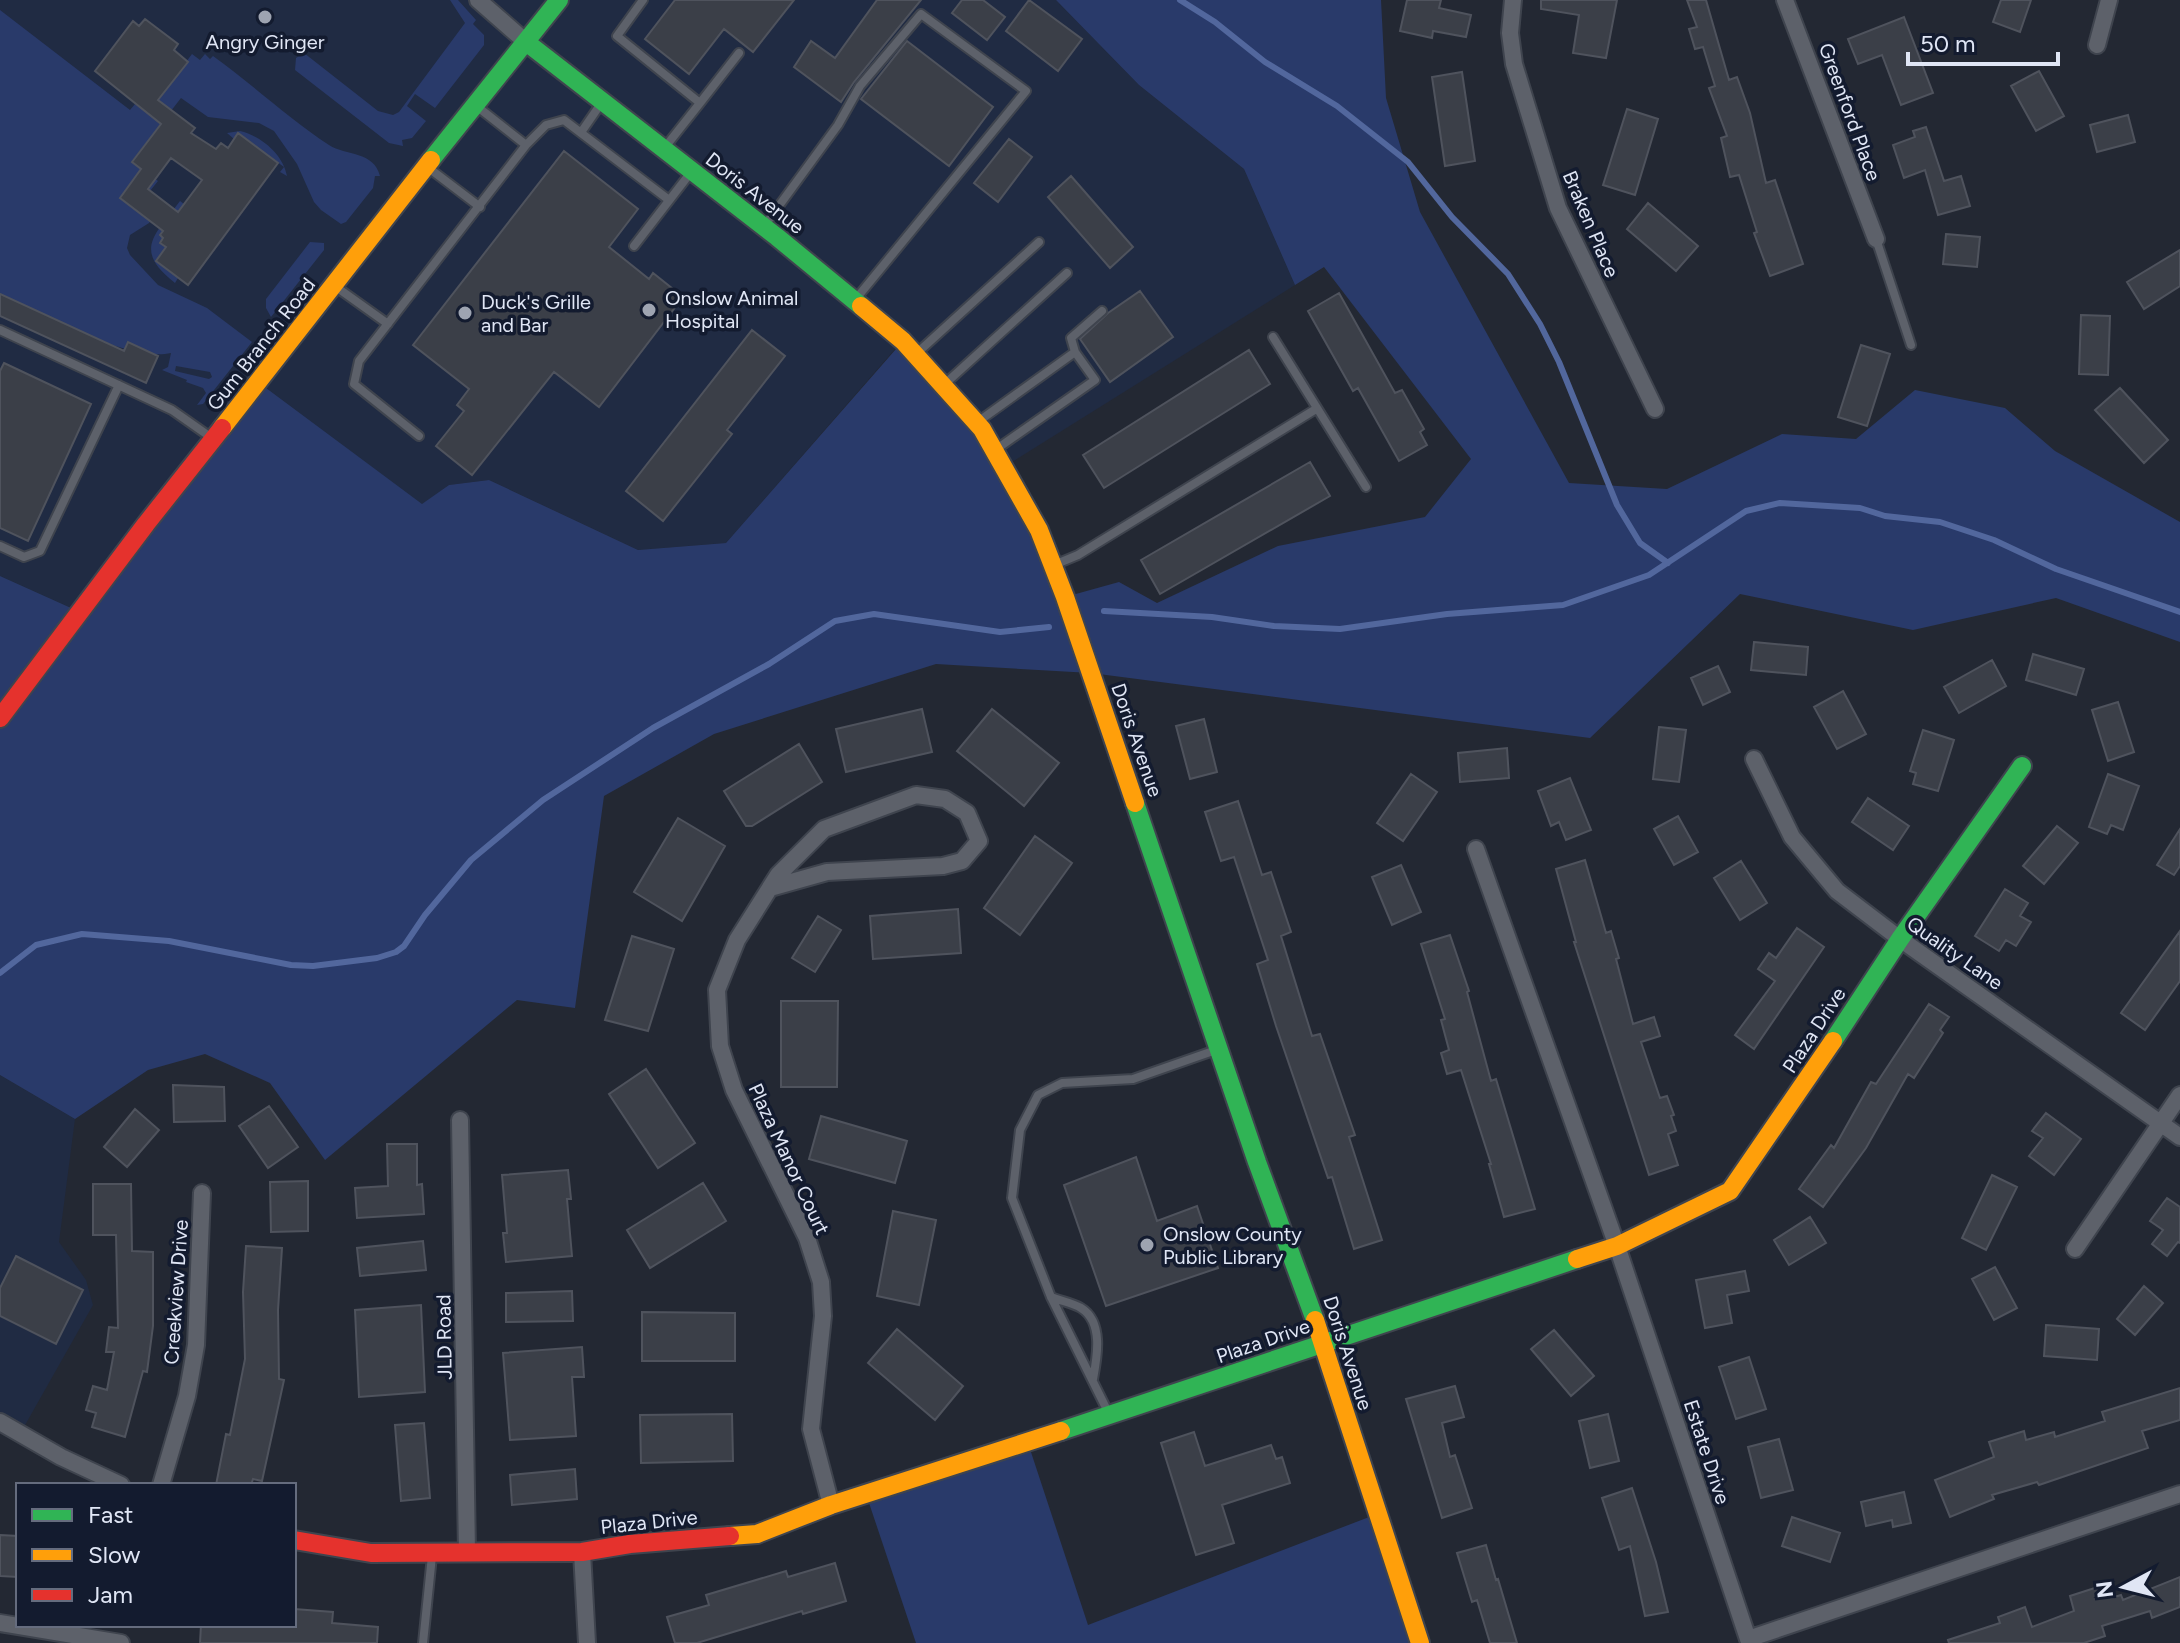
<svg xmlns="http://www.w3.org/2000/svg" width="2180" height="1643" viewBox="0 0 2180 1643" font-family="Figtree,sans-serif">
<rect width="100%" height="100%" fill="#232833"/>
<path fill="#202b43" d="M0,0H1056L1139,85L1244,169L1295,285L1004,467L902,341L726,543L638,550L489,480L449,485L422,505L258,382L80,612L0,576Z
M0,1075L75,1119L59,1242L86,1280L93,1305L20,1434L0,1422Z"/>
<path fill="#293a6a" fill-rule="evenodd" d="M450,0H458L476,20L473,24L484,35V45L435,108L415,94L407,106L426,121L412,138L402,140L403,146L389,143L295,70L296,58L304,53L378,111L393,115L399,112L465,23Z
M1056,0H1381L1386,98L1420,212L1569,483L1667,489L1782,434L1856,439L1915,390L2005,408L2055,451L2180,522V642L2056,598L1913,630L1740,594L1590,738L1091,673L936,664L714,734L604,796L575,1008L517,1000L325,1160L270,1083L205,1054L148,1070L75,1119L0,1075V576L80,612L258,382L422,504L449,485L489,480L638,550L726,543L903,341L982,430L1065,597L1119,582L1157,603L1278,546L1425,517L1471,459L1324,267L1295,285L1244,169L1139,85Z
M0,10L130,110L135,104L148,113L192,54L200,60L205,54L210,59L213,56C252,84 288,118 329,145C346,156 374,151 380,176H375L373,188L346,222L341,224L321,210L314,202L297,164L274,131L259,123L208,117L181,98L132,161L158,181L150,191L134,179L120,198L148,219L162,200L165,202L149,223L130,235L127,248L130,255L158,285L207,308L252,342L203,404L197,405L206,393L203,388L186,382L187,380L162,370L168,367L171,353C128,363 42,313 0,294ZM176,366L210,372L212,377L209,379L175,371Z
M240,131C261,136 283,154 287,176L280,172L284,167L239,134L234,139L227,133Z
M180,201L184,204L160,235L163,238L160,243L166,247L156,261L178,278L175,283C133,250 154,236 180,201Z
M310,242L324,243V250L271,317L266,308V299Z
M1027,1440L1088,1625L1377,1514L1420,1643H916L866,1494Z"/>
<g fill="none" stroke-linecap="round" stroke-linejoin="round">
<path stroke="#52679d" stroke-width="6" d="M1180,0L1215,22L1265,62L1337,106L1408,162L1452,217L1508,274L1540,324L1559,362L1617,505L1640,543L1668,563
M1104,611L1212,617L1274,626L1340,629L1447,614L1563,605L1649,575L1746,511L1780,503L1860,508L1885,516L1940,522L1994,540L2056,569L2180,612
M0,973L36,945L82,934L169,941L291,965L313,966L377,958L396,952L404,946L425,915L471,860L543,800L653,728L769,664L835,621L874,614L1000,632L1049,627"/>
</g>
<path fill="#3b3f48" stroke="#4f535d" stroke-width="2" fill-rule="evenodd" d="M675,0H794L753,52L724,29L689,74L645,39Z
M877,0H921L854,82L841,102L794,67L811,41L835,58Z
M962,0H983L1005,17L987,40L952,13Z
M1029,0L1082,39L1058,71L1006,31Z
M1407,0H1441L1439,8L1471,15L1466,37L1433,31L1432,38L1400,31Z
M1541,0H1617L1606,58L1573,53L1579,15L1541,9Z
M1687,0H1706L1729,80L1737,77L1750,113L1766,183L1775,180L1803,264L1770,276L1754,233L1757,232L1739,175L1730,177L1721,138L1727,136L1709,88L1715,86L1703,47L1695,49L1689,29L1697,27Z
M2001,0H2031L2020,32L1993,22Z
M1904,17L1933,93L1901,105L1882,55L1858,64L1848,39Z
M145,19L178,44L174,50L188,62L158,100L195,128L191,133L216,149L221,143L228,148L238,133L278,163L188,285L156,261L166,247L160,243L163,238L160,235L163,231L120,198L141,169L132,162L161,124L95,71L133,21L139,26ZM171,158L202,180L178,212L148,189Z
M907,41L993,107L949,166L861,99Z
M2039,71L2064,116L2036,131L2011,86Z
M1462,72L1475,161L1445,166L1432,77Z
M1627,109L1658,119L1635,195L1603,185Z
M2128,115L2135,142L2097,152L2090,125Z
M1926,127L1944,181L1961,176L1970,206L1938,215L1925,170L1904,178L1893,145L1915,137L1913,131Z
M1009,139L1032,157L998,202L974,183Z
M564,151L638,209L609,247L649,279L653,273L683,297L599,407L554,372L472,475L436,446L464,411L457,405L469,389L413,345Z
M1071,176L1133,247L1110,268L1048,197Z
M1648,203L1698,246L1676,271L1627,229Z
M1946,234L1980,237L1977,267L1943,264Z
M2180,250V286L2144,309L2127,282Z
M1140,291L1173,337L1110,382L1080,339L1108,313Z
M1339,293L1395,393L1402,390L1424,429L1420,432L1427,445L1399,461L1358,388L1353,391L1308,311Z
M0,294L124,351L128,342L158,356L146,383L0,316Z
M2081,315L2110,316L2108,375L2079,374Z
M752,330L785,356L727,430L732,434L663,521L626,491Z
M1861,345L1890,354L1867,426L1838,417Z
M1249,350L1270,384L1104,488L1083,455Z
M4,363L91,404L28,541L0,528V371Z
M2120,388L2168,440L2144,463L2095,410Z
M1310,462L1330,496L1160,594L1141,560Z
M1754,642L1808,647L1806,675L1751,670Z
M2033,654L2084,669L2076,695L2026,680Z
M1992,660L2006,686L1959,713L1944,687Z
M1718,666L1730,692L1703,705L1691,678Z
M1843,691L1866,734L1837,749L1814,707Z
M2118,702L2134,752L2108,761L2092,710Z
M922,709L932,752L846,772L836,729Z
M992,709L1059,763L1024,806L957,751Z
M1204,719L1217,772L1190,779L1176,726Z
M1659,727L1686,730L1679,782L1653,779Z
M1923,730L1954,740L1938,791L1913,784L1916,773L1910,771Z
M799,744L822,782L752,826H746L724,791Z
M1507,748L1509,778L1460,782L1458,753Z
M1411,774L1437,792L1403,841L1377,823Z
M2108,774L2139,786L2123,830L2111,825L2107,834L2089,827Z
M1570,778L1591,830L1566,840L1559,822L1551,826L1538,791Z
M1868,798L1909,826L1893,850L1852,822Z
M1238,801L1262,875L1271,872L1291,932L1281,936L1312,1036L1320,1034L1355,1135L1349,1137L1382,1240L1354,1249L1332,1177L1328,1178L1276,1026L1257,964L1268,960L1234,857L1221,861L1205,812Z
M1678,816L1698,852L1674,865L1654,829Z
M678,818L725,846L682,921L634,892Z
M2057,826L2078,843L2044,884L2023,866Z
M2180,829V866L2174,875L2157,865Z
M1035,836L1072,863L1020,935L984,908Z
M1585,860L1606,933L1611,931L1619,958L1616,959L1633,1024L1654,1017L1660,1036L1641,1042L1660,1098L1667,1096L1674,1115L1671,1116L1676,1131L1668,1134L1678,1165L1649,1175L1574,942H1576L1556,869Z
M1741,861L1767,903L1740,920L1714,878Z
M1401,865L1421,912L1392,925L1372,877Z
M2005,889L2028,903L2020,916L2031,922L2016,946L2006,940L1999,951L1975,936Z
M958,909L961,953L873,959L870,916Z
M818,916L841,930L815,972L792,958Z
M1797,928L1824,947L1754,1049L1735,1035L1775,981L1758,969L1769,953L1776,958Z
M2180,931V981L2145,1030L2121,1013Z
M1450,935L1469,991L1467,992L1491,1081L1496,1079L1535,1209L1504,1217L1489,1164H1491L1461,1070L1447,1074L1441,1053L1449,1050L1441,1020L1445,1019L1421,944Z
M632,936L674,949L648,1031L605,1020Z
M781,1001H838L837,1087H781Z
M1929,1004L1949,1017L1940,1030L1943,1033L1914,1078L1908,1074L1866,1148L1823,1207L1799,1189L1831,1145L1834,1148L1871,1082L1876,1084Z
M646,1069L695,1143L658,1168L609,1094Z
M173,1085L224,1087L225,1121L174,1122Z
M269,1106L298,1147L268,1168L239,1126Z
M135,1109L159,1130L127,1167L104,1147Z
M2046,1113L2081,1139L2054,1175L2029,1156L2043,1138L2032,1131Z
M821,1116L907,1141L895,1183L809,1159Z
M387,1144H417V1185L422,1184L424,1214L357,1218L355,1188L388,1186Z
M1136,1157L1157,1221L1197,1206L1218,1268L1106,1306L1064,1185Z
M568,1170L571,1199H567L572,1256L506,1262L503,1233H507L502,1175Z
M1992,1175L2017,1187L1986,1250L1962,1238Z
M308,1181V1231L271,1232L270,1182Z
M703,1183L726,1221L650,1268L627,1230Z
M93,1184H131L132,1251L153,1252V1326L147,1372L143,1371L125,1437L92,1427L96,1413L86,1410L93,1386L107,1390L114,1352H106L109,1327L118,1328L116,1235H93Z
M2167,1198L2180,1207V1243L2178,1242L2167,1256L2152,1244L2163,1230L2150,1221Z
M893,1211L936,1220L919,1305L877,1296Z
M1810,1217L1826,1243L1789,1265L1774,1240Z
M423,1241L426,1270L360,1276L357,1248Z
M246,1246L282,1248L278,1310L279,1379L284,1380L262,1481L253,1479L251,1485H216L226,1434L230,1435L245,1359L243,1292Z
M16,1256L83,1290L56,1344L0,1316V1288Z
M1995,1267L2017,1308L1994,1320L1972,1279Z
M1745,1271L1749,1291L1727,1295L1732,1323L1705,1328L1696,1280Z
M2144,1286L2163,1303L2135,1335L2117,1319Z
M572,1291L573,1321L506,1322V1293Z
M421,1305L425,1392L359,1397L355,1310Z
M642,1312L735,1313V1361H642Z
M2046,1325L2099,1329L2097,1360L2044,1356Z
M897,1329L963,1386L935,1420L868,1363Z
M1554,1330L1594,1376L1571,1396L1531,1349Z
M582,1347L584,1377H572L576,1436L510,1440L503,1353Z
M1749,1357L1766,1409L1736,1419L1719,1367Z
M1455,1386L1464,1417L1442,1423L1450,1457L1455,1455L1472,1508L1442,1518L1406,1399Z
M2180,1388V1420L2142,1431L2148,1448L2039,1485L2037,1482L1992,1495L1994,1499L1950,1517L1935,1480L1994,1457L1989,1442L2024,1431L2026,1440L2054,1432L2055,1437L2105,1421L2102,1412Z
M732,1414L733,1461L641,1463L640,1415Z
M1608,1414L1619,1461L1590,1468L1579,1421Z
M424,1423L430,1498L401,1501L395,1425Z
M1194,1432L1205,1466L1271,1445L1276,1459L1282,1457L1290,1483L1222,1505L1234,1543L1196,1555L1161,1443Z
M1779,1439L1793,1490L1761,1498L1748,1447Z
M575,1469L577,1499L512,1505L510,1475Z
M1632,1488L1656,1562L1668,1612L1645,1616L1630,1546L1619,1550L1602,1498Z
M1904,1492L1911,1523L1893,1527L1892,1520L1866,1526L1861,1502Z
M1792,1517L1840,1533L1830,1562L1782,1546Z
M0,1535L18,1536V1577L0,1576Z
M1486,1545L1496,1580L1498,1579L1517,1643H1490L1477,1600L1472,1602L1457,1553Z
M835,1563L846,1601L803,1614L802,1611L697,1643H675L667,1617L709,1605L706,1595L786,1571L788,1577Z
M2180,1577V1607L2152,1618L2150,1611L2102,1626L2105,1636L2084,1643H1949L1948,1640L2000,1623L1998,1617L2025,1607L2032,1627L2074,1611L2070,1596L2107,1584L2111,1598L2121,1595L2123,1600Z
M294,1609L333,1612L332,1623L378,1627L377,1643H200L201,1625H294Z"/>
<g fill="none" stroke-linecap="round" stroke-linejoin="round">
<defs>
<path id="lane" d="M643,0L617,36L700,103L666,146
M700,103L739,53
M479,108L526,145
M582,131L600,105
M430,169L480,207
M765,225L838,125L860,86L921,14L1026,91L855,300
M1876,239L1911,345
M634,246L688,176
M339,289L388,324
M0,330L172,410L209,436
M1273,337L1366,487
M1075,352L1071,338L1102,311
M916,354L1039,242
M947,382L1067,273
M979,421L1075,352L1095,380L998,448
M419,436L354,384L359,361L526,145L546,125L564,120L669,200
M0,546L24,557L40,551L119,385
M1054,565L1078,555L1316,409
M1051,1297C1061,1301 1073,1303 1081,1308C1104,1322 1097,1358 1093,1379
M1109,1414L1051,1297L1012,1198L1020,1130L1038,1095L1062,1083L1133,1079L1216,1050
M423,1643L432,1556"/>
<path id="street" d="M478,0L526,42
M1513,0L1510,33L1514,64L1558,208L1655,409
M1785,0L1876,239
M2097,45L2109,0
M1754,759L1792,837L1837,891L1900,939L2180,1137
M1476,849L1617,1246L1748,1639L2180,1494
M770,888L827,872L943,866L962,861L979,841L967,813L945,799L916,795L824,829L778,875L737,940L717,990L720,1046L734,1090L807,1238L821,1282L823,1316L811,1429L831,1505
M460,1120L467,1553
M2075,1249L2180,1095
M0,1422L61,1457L121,1485
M161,1485L187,1396L196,1345L202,1193
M582,1552L587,1643
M0,1623L121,1643"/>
<path id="fast" d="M526,42L777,237L861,306
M431,160L559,0
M1135,803L1257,1162L1315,1320
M1833,1041L1900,939L2022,766
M1061,1431L1577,1259"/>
<path id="slow" d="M861,306L903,341L982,429L1039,530L1065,597L1135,803
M222,428L431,160
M1577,1259L1617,1246L1730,1191L1833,1041
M1315,1320L1420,1643
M730,1536L757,1534L831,1505L1061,1431"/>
<path id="jam" d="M0,718L146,524L222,428
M294,1540L371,1553L582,1552L630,1544L730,1536"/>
</defs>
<use href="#lane" stroke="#3f444e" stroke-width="12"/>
<use href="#street" stroke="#3f444e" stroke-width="20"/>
<use href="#fast" stroke="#3f444e" stroke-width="22"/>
<use href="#slow" stroke="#3f444e" stroke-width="22"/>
<use href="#jam" stroke="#3f444e" stroke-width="22"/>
<use href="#lane" stroke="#5d616a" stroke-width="8"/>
<use href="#street" stroke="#5d616a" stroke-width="16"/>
<use href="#fast" stroke="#30b455" stroke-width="18"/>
<use href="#slow" stroke="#ff9f0a" stroke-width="18"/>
<use href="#jam" stroke="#e5322d" stroke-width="18"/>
</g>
<g fill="#9ea4b1" stroke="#131b2f" stroke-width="3">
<circle cx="265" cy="17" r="8"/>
<circle cx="649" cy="310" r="8"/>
<circle cx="465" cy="313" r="8"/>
<circle cx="1147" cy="1245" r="8"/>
</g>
<g text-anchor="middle" stroke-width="7" stroke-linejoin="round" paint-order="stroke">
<g font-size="20" fill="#e0e6f5" stroke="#131b2f" text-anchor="start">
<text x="265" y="49" text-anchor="middle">Angry Ginger</text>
<text x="665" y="305">Onslow Animal<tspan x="665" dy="23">Hospital</tspan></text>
<text x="481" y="309">Duck's Grille<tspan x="481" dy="23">and Bar</tspan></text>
<text x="1163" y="1241">Onslow County<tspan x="1163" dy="23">Public Library</tspan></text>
</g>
<g font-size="20" fill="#e0e6f5" stroke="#131b2f">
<text transform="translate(1850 112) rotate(70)" y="7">Greenford Place</text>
<text transform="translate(755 193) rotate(38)" y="7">Doris Avenue</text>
<text transform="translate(1591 224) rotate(67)" y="7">Braken Place</text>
<text transform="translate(261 344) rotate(-52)" y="7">Gum Branch Road</text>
<text transform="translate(1137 740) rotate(71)" y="7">Doris Avenue</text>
<text transform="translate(1955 953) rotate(35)" y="7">Quality Lane</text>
<text transform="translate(1814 1030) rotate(-57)" y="7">Plaza Drive</text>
<text transform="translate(789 1159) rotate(65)" y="7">Plaza Manor Court</text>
<text transform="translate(176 1292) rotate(-86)" y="7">Creekview Drive</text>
<text transform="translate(444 1337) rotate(-91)" y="7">JLD Road</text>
<text transform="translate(1263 1341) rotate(-19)" y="7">Plaza Drive</text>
<text transform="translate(1348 1353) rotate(72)" y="7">Doris Avenue</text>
<text transform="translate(1707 1452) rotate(72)" y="7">Estate Drive</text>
<text transform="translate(649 1522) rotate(-6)" y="7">Plaza Drive</text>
</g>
</g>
<rect x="16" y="1483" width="280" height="144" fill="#131b2f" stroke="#656c7e" stroke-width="2"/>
<rect x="32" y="1509" width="40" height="12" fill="#30b455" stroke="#656c7e" stroke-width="2"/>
<text x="88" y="1523" font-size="24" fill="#e0e6f5">Fast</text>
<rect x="32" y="1549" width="40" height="12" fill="#ff9f0a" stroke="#656c7e" stroke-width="2"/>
<text x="88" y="1563" font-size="24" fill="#e0e6f5">Slow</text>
<rect x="32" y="1589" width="40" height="12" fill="#e5322d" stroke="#656c7e" stroke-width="2"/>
<text x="88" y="1603" font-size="24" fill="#e0e6f5">Jam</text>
<g transform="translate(2124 1587) rotate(263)" stroke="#131b2f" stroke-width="6" paint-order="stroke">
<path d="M0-6L14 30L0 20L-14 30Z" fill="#e0e6f5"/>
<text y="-12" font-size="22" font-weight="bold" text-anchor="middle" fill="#e0e6f5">N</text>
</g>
<path d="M1908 52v12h150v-12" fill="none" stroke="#e0e6f5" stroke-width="4"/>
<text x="1920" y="52" font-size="24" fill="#e0e6f5" stroke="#131b2f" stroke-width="6" paint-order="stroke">50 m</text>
</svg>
